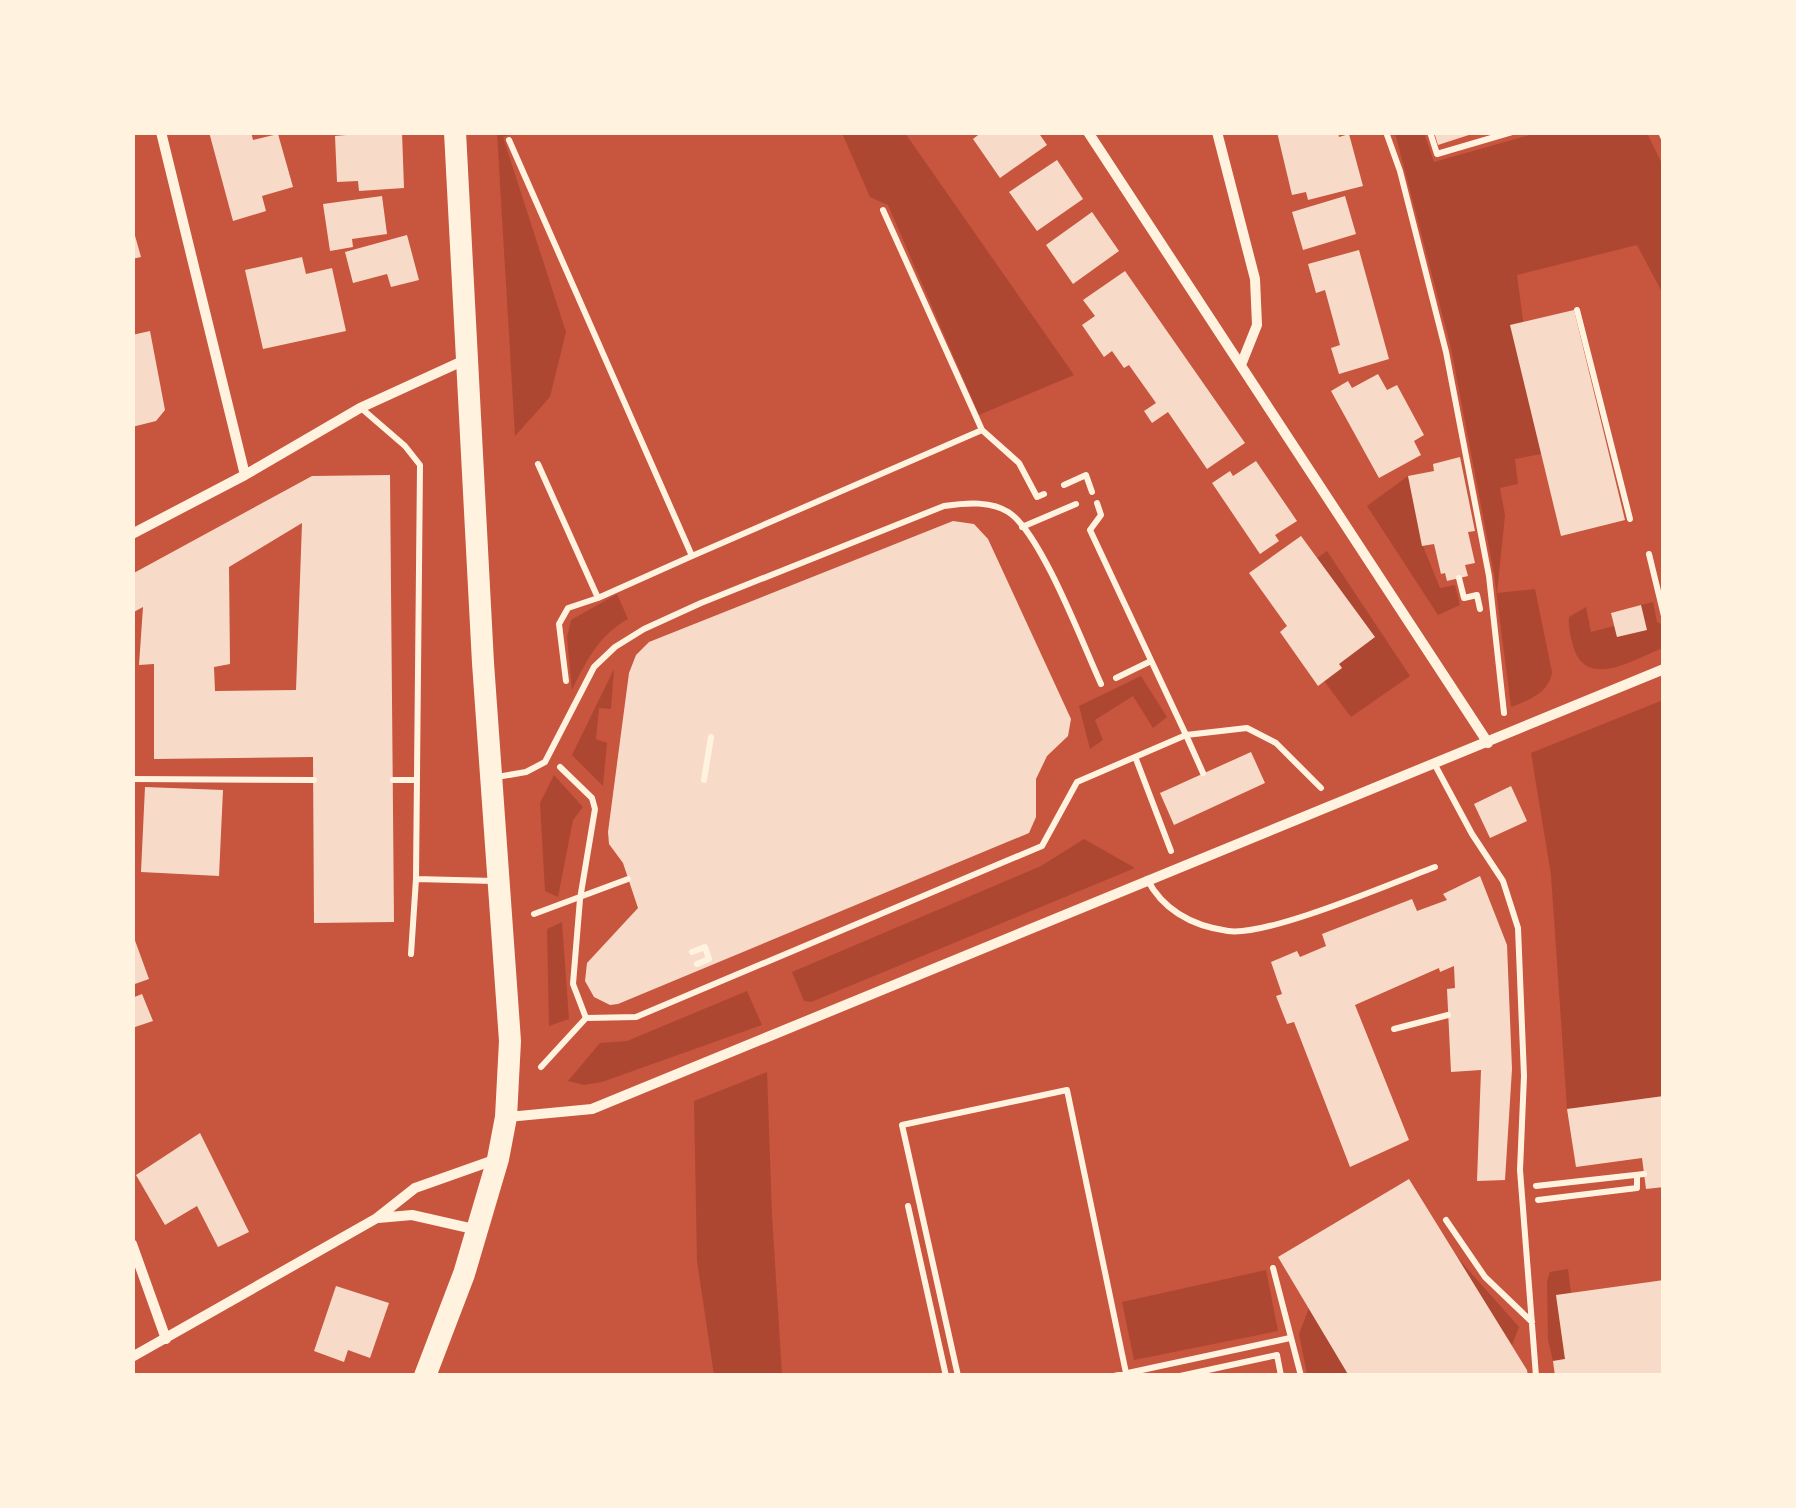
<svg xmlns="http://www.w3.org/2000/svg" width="1796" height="1508" viewBox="0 0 1796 1508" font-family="'Varela Round',sans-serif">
<rect width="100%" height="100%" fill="#c8553d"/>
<path fill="#ae4732" d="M497,133H516L503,137L566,332L550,397L515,436Z
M842,133H905L1074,375L979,415L888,205L870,197Z
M1395,133H1424L1434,162L1537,133H1647L1663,166V294L1637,245L1517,275L1541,454L1515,459L1518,484L1500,488L1505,515L1497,593L1535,589L1552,672C1549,693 1529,700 1511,707L1494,574L1451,348Z
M1408,476L1423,546L1440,588L1455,585L1460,605L1438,615L1367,506Z
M1327,551L1410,676L1351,717L1324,681L1339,664L1317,558Z
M617,594L628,619C599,635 586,661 572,690L567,637L571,620Z
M1653,602L1657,622L1663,625V648C1636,658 1588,690 1574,649C1571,639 1568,627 1569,617L1586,607L1591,632L1614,626L1617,637L1641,605Z
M614,669L611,709L599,708L596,739L607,743L603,786L572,755Z
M1141,676L1167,717L1153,728L1133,696L1095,720L1103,740L1090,749L1079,706Z
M1663,700V1096L1567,1109L1551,875L1531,753Z
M554,775L583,807L573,820L558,897L545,891L540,803Z
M1084,839L1135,868L811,1002L804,1001L792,972L1041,866Z
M562,922L569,1019L549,1026L547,929Z
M747,991L762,1025L602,1082L584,1085L568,1081L600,1043L627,1041Z
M767,1072L772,1214L782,1375H714L697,1261L694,1101Z
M1456,1256L1519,1327L1512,1345Z
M1568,1269L1571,1293L1556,1296L1565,1359L1553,1361L1548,1340L1547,1281L1550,1272Z
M1266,1270L1278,1331L1134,1360L1122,1302Z
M1309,1308L1349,1375L1307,1374L1299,1334Z"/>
<path fill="#f7dbc8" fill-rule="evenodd" d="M209,132H251L253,140L278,134L293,187L262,196L266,211L233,221Z
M346,132H402L404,188L359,191L358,181L337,182L335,136L346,135Z
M982,132H1038L1047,145L1000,178L973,139Z
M1277,132H1338L1339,137L1349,134L1363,186L1308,200L1306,192L1292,195Z
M1434,132H1475V133L1438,145Z
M1057,160L1083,199L1037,231L1009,192Z
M382,196L387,234L352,239L353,247L330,251L323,204Z
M1345,196L1356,234L1303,250L1292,212Z
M1092,212L1119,251L1073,284L1046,245Z
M132,225L141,257L132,259Z
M407,235L419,280L391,287L387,274L353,283L345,252Z
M1359,250L1389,359L1339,374L1331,348L1340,345L1325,290L1316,293L1308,264Z
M302,257L306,274L332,268L346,331L263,349L245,270Z
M1125,271L1245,443L1207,469L1168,412L1152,423L1144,411L1156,403L1129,365L1124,368L1112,351L1104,357L1082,325L1095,316L1083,300Z
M1574,310L1625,520L1561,536L1510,325Z
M150,331L165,410L156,421L132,427V335Z
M1378,374L1387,390L1397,385L1424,435L1414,441L1421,455L1379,478L1331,391L1348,381L1352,388Z
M1460,457L1475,531L1468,532L1475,563L1465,565L1468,576L1447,581L1445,573L1441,574L1434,544L1422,546L1408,476L1434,471L1433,464Z
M1256,461L1297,521L1275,535L1279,541L1260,554L1212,483L1230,471L1233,476Z
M390,475L394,922L314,923L313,757L154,759V664L139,665L143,607L132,613V574L312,476ZM302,523L296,690L215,691L214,667L230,664L229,567Z
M953,521L974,524L988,539L1071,719L1068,736L1047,756L1036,779V817L1029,833L618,1004L610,1005L594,997L585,981L587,963L638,908L623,863L609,844L608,832L629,673L636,655L649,642Z
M1301,536L1375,637L1339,664L1342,668L1318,686L1280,632L1287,626L1249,573Z
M1641,605L1647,630L1617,637L1611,613Z
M1251,752L1265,783L1174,825L1160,793Z
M1511,786L1527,821L1490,838L1474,804Z
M145,787L223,790L219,876L141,872Z
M1480,876L1507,945L1512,1069L1505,1180L1477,1181L1481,1070L1451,1072L1447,989L1455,988L1454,966L1440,972L1439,968L1355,1005L1409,1140L1350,1167L1294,1022L1287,1024L1276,996L1282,994L1271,962L1297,951L1300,957L1326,946L1322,934L1412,899L1417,911L1447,900L1443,894Z
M133,935L149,979L132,985V936Z
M142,994L153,1021L132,1028V998Z
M1664,1096V1187L1646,1189L1642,1158L1576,1167L1567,1109Z
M200,1133L249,1232L218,1247L197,1206L165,1225L136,1175Z
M1409,1179L1527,1370L1528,1376H1349L1278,1257Z
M1664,1280V1376H1555L1553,1361L1565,1359L1556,1295Z
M336,1286L389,1303L370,1358L348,1350L344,1362L314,1351Z"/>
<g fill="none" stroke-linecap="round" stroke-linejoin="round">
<path stroke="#fff3e0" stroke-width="6" d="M1386,132L1400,171L1446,352L1489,576L1504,713
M1430,132L1437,154L1512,132
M509,140L692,556L982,430L1019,463L1037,497L1044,494
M883,210L982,430
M1577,310L1630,519
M538,464L598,598L568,608L559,624L566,681
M1064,485L1086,475L1092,492
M1649,554L1664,616
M1459,578L1464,598L1477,595L1480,609
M598,598L692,556
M1116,678L1151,661
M1136,759L1171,851
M560,767L592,798L595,809L580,899L573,984L586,1018L636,1017L1042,846L1077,782L1186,735L1090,530L1101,515L1097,503
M1203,773L1186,735L1247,728L1276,743L1321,788
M704,780L711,737
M534,914L628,879
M692,952L705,947L709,959L697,964
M1394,1029L1448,1015
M541,1067L586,1018
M1536,1186L1644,1174
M1538,1200L1637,1188V1175
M908,1206L946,1376
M1273,1268L1301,1376
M958,1376L902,1125L1067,1090L1126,1373
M1114,1376L1290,1338
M1180,1376L1277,1355L1281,1376"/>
<path stroke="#fff3e0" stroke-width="6" d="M1661,132L1664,139
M361,408L405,446L420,465L416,879L411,954
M1022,527L1076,504
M1435,765L1472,834L1503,881L1518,928L1524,1076L1520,1170L1536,1376
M497,777L526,772L545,762L594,667L615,647L644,629L701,603L944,506C965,503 993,500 1011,514C1043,538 1083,645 1101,684
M132,779L314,780
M393,780H416
M416,879L494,881
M1147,879C1163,910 1193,926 1228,931C1267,937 1392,883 1435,867
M1446,1220L1485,1277L1532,1322"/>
<path stroke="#fff3e0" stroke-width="10" d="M161,132L245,475
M1088,132L1488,743
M1217,132L1255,279L1257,325L1241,365
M132,534L245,475L360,408L467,359
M507,1117L592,1109L1664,669
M378,1218L412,1215L478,1230
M132,1244L166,1339
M132,1357L377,1218L415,1188L494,1160"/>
<path stroke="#fff3e0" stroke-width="22" d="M425,1376L464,1274L498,1159L506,1117L510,1041L483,663L455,132"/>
</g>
<rect width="1796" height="1508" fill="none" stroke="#fff3e0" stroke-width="270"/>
</svg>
